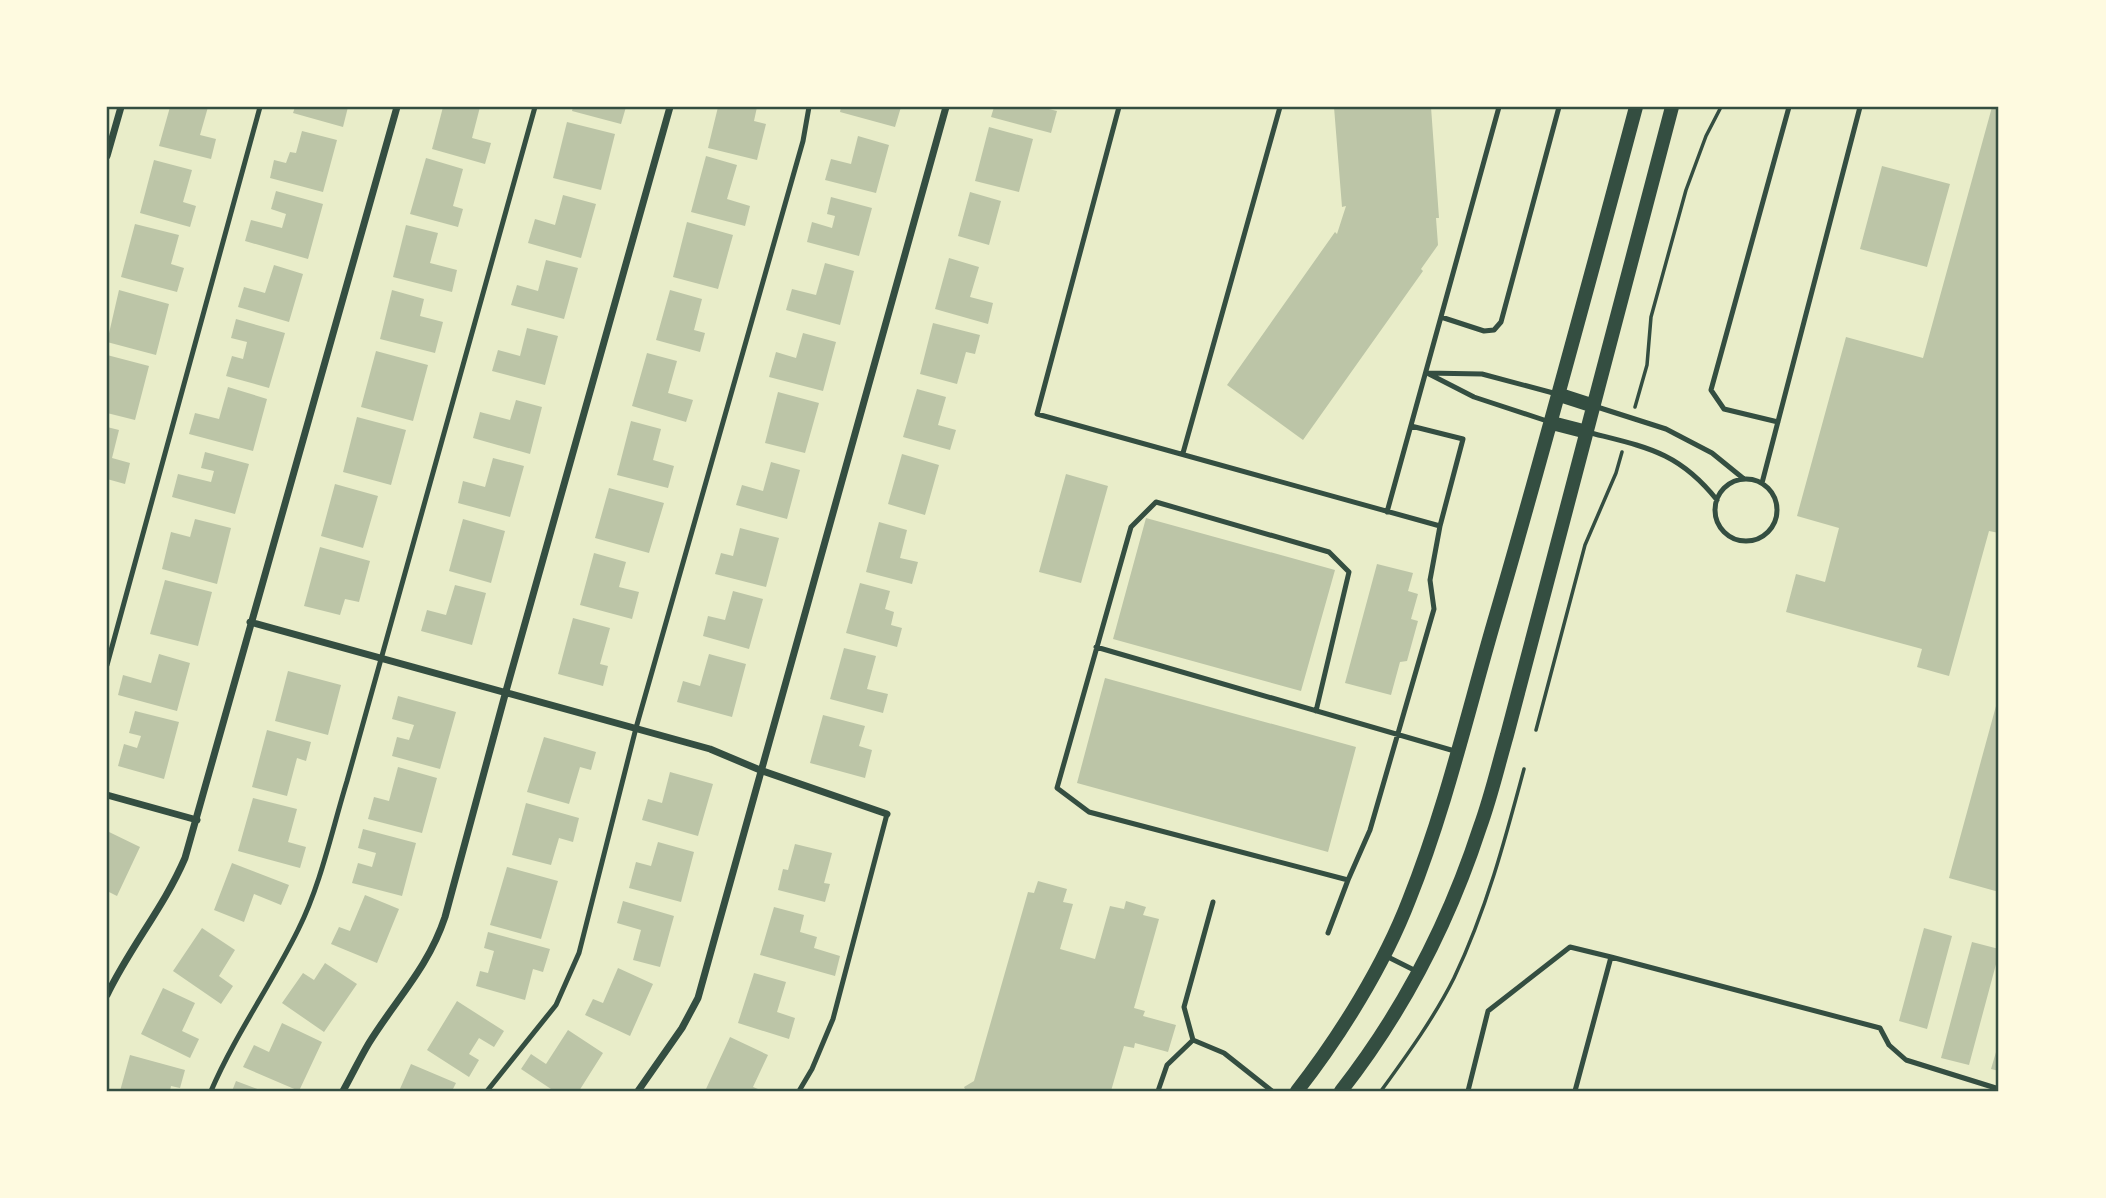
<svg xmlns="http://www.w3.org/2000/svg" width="2106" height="1198" viewBox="0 0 2106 1198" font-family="Manrope,sans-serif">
<rect width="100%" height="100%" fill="#e9edc9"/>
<path fill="#bcc5a7" d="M170,107H208L200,135L216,139L211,159L159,146Z
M295,107H348L343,127L293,113Z
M443,107H480L472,138L491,143L485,164L432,149Z
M573,107H626L621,124L572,111Z
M718,107H757L754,121L766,124L757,160L708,148Z
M841,107H901L895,127L840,112Z
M994,107H1041L1057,111L1051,133L991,117Z
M1334,107H1431L1439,218H1436L1438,245L1421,269L1423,271L1303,440L1227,385L1335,232L1337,234L1346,206L1342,207Z
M1992,107H1999V533L1989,531L1949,676L1917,667L1922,649L1786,612L1796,574L1825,582L1839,528L1797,516L1846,337L1923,358Z
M567,122L615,134L601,190L553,178Z
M989,127L1033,139L1019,192L975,181Z
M302,131L337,140L323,192L270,178L274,160L286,163L290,152L296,153Z
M858,136L889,145L876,193L825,180L831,159L851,164Z
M706,156L737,165L727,199L750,206L745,226L691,212Z
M426,158L463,169L453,206L463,209L458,227L410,214Z
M154,160L192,170L183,202L196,206L190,227L140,213Z
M1882,166L1950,184L1927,267L1860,249Z
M276,191L323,204L308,259L245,241L251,220L282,228L286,214L271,209Z
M970,192L1001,201L989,245L958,236Z
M563,195L596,204L581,258L528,243L535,219L555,225Z
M831,197L872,208L859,256L807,242L812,222L832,228L835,216L827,214Z
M687,222L733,235L718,289L673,277Z
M135,224L179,235L171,264L184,268L177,292L121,277Z
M406,225L438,233L430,263L457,270L452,292L393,277Z
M949,258L979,267L970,297L993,303L988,324L935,309Z
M546,260L578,268L564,319L511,305L517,285L538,291Z
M825,263L854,271L840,325L786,310L792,289L816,295Z
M274,265L303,274L289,322L238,307L244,287L265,293Z
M119,290L169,304L156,355L107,342Z
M392,290L424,299L420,316L443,322L435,353L380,339Z
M670,290L702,299L694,330L705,333L700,352L656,340Z
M236,319L285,333L269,388L226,376L232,356L243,359L247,342L231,338Z
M933,323L980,335L975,354L966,352L957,384L920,374Z
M527,328L558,336L545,385L492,371L498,350L520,356Z
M803,333L836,342L823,391L769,377L776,352L796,358Z
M376,351L428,365L413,421L361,407Z
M647,353L677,361L668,393L693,400L686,422L632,406Z
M107,355L149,366L135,420L107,413Z
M228,387L267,399L253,451L189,434L195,413L219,419Z
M917,389L946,397L938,425L956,430L950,450L903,437Z
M778,392L819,403L805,453L765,443Z
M516,400L542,407L530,454L473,438L480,412L510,420Z
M357,417L406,430L391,485L343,472Z
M631,421L661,429L653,460L674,466L668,488L617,475Z
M107,427L119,430L112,458L130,463L125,484L107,479Z
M205,452L249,464L235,514L172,497L178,474L211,482L214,471L201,468Z
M902,454L939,465L925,515L888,504Z
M493,458L524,466L510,517L458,503L463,481L485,487Z
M771,462L800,470L787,519L736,505L742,485L763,491Z
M1066,474L1108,486L1081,583L1039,572Z
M335,484L378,496L363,548L321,536Z
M609,488L664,503L649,553L595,538Z
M1146,518L1335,570L1301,691L1113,639Z
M195,519L231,528L217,584L162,569L171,532L190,537Z
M463,519L505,531L491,583L449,571Z
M879,522L907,530L900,558L918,562L912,584L866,572Z
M740,528L779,538L766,587L715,574L721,553L733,556Z
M320,547L370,561L359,602L345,599L340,615L304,606Z
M594,553L626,562L619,587L639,592L632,619L580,605Z
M1377,564L1413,573L1408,591L1418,594L1411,619L1418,621L1407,661L1400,662L1391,695L1345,683Z
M165,580L212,592L198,646L150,634Z
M860,583L890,591L885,609L894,612L891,625L902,628L897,647L846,633Z
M455,585L486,593L472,645L421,631L427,610L446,615Z
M733,591L763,599L749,649L703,636L708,616L725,620Z
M573,618L610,628L600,664L608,666L603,686L558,674Z
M844,648L876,656L867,689L888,694L883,713L830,699Z
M159,654L190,663L177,711L118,695L123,675L151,683Z
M709,654L746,664L732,717L677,702L683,681L700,686Z
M288,671L341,685L328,735L275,721Z
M1105,678L1356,747L1328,852L1077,783Z
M1999,695V892L1949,878Z
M398,696L456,712L440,769L392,756L397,737L409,740L414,725L392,719Z
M135,711L179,722L164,779L118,766L124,744L137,748L141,736L129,733Z
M823,715L865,726L859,746L872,750L865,778L810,763Z
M267,730L311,742L306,761L297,758L287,796L252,787Z
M544,737L596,752L591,770L580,767L569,804L527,792Z
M398,767L437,778L422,833L368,819L374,797L389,801Z
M670,772L713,784L698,836L642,820L648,799L662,803Z
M253,798L297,809L288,842L306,847L300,868L238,851Z
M526,803L579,818L573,842L559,838L551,865L512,855Z
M363,829L416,843L402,896L352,883L358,863L372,867L376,853L358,848Z
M107,831L140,847L117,896L107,891Z
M658,842L694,852L681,902L629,888L636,862L651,866Z
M795,844L832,853L824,883L830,884L825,902L778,890L783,869L788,870Z
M232,863L289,885L281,905L254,894L244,922L214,910Z
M507,867L558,881L541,939L490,925Z
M1038,881L1067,889L1063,902L1073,904L1060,949L1095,959L1110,906L1124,909L1126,901L1146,907L1143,915L1159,919L1134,1008L1145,1011L1143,1016L1176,1025L1168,1052L1135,1043L1134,1048L1124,1046L1111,1091H966L964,1087L974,1081L1028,892L1034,893Z
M365,895L399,909L377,963L331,944L339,927L350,931Z
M623,901L674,916L660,967L633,960L641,930L617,923Z
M774,907L804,915L800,932L817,937L814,948L840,956L835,976L760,955Z
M202,928L235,950L219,976L233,986L221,1004L173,971Z
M1924,928L1952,936L1927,1029L1899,1021Z
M488,932L550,949L543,972L533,969L525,1000L476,986L480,971L488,973L494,951L484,948Z
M1972,942L1999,949V953L1969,1065L1941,1058Z
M325,963L357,984L324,1032L282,1003L303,973L314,980Z
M618,968L653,984L630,1036L585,1015L593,999L603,1003Z
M754,973L786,982L777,1012L795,1018L789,1039L738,1023Z
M163,988L195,1003L182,1031L199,1039L190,1058L141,1034Z
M457,1001L504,1031L494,1047L479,1038L469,1054L479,1060L469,1077L427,1050Z
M282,1023L322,1042L299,1091L243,1067L254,1045L269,1052Z
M568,1030L603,1053L579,1091H554L521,1069L531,1054L546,1064Z
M730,1037L768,1055L753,1087L763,1091H712L706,1089Z
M1999,1042V1071L1991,1069Z
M130,1055L185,1070L180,1088L171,1086L170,1091H120Z
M411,1064L456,1083L452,1091H399Z
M236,1081L263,1091H232Z"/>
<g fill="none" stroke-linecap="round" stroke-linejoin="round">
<path stroke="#344e41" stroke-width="3.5" d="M1635,407L1647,365L1651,317L1686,190L1706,136L1721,107
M1536,730L1585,545L1616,473L1622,452
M1381,1091C1407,1055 1434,1018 1454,978C1486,911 1505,840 1524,769"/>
<path stroke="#344e41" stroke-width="5" d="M1119,107L1037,414L1440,526L1430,580L1434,609L1370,830L1348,880
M1441,317L1484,331L1494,330L1501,322L1559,107
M1426,373L1482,374L1557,394
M1429,374L1474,397L1550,422
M1594,406L1666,429L1712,453L1744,479
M1778,422L1724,409L1711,390L1789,107
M1411,426L1463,439L1440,526
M1587,432C1645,447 1678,451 1717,500
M1183,453L1280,107
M1715 510a31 31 0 1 1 62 0a31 31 0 1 1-62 0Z
M1762,483L1860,107
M1387,512L1499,107
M1096,647L1458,752
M107,665L260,107
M1316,711L1349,572L1329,552L1156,502L1131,527L1057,788L1089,812L1348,880L1328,933
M1213,902L1184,1007L1193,1040L1224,1053L1272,1091
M1386,956L1418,972
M1611,957L1880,1028L1889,1045L1906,1060L1999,1089
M211,1091C235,1035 271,985 298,930C321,884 332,830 347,781L535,107
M487,1091L556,1005L579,953L636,728L803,141L809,107
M799,1091L812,1069L833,1019L887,814
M1158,1091L1167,1065L1193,1040
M1468,1091L1488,1011L1570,947L1611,957L1575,1091"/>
<path stroke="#344e41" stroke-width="7" d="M107,156L121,107
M250,622L710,749L760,770L887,814
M107,795L197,820
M107,995C130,947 164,907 185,858L397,107
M343,1091C352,1075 360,1058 369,1043C397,998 428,968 445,917L506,691L670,107
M638,1091L682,1028L698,998L946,107"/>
<path stroke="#344e41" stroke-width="14" d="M1560,395L1594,406
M1552,423L1587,432
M1297,1091C1340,1036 1384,965 1409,900C1445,810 1467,715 1494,622C1544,451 1590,279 1636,107
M1341,1091C1402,1013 1449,922 1480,827C1491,797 1498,766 1507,735L1672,107"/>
</g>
<rect width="2106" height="1198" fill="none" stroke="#fefae0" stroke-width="217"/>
<rect x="108" y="108" width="1889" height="982" fill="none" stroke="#344e41" stroke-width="2.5"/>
</svg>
